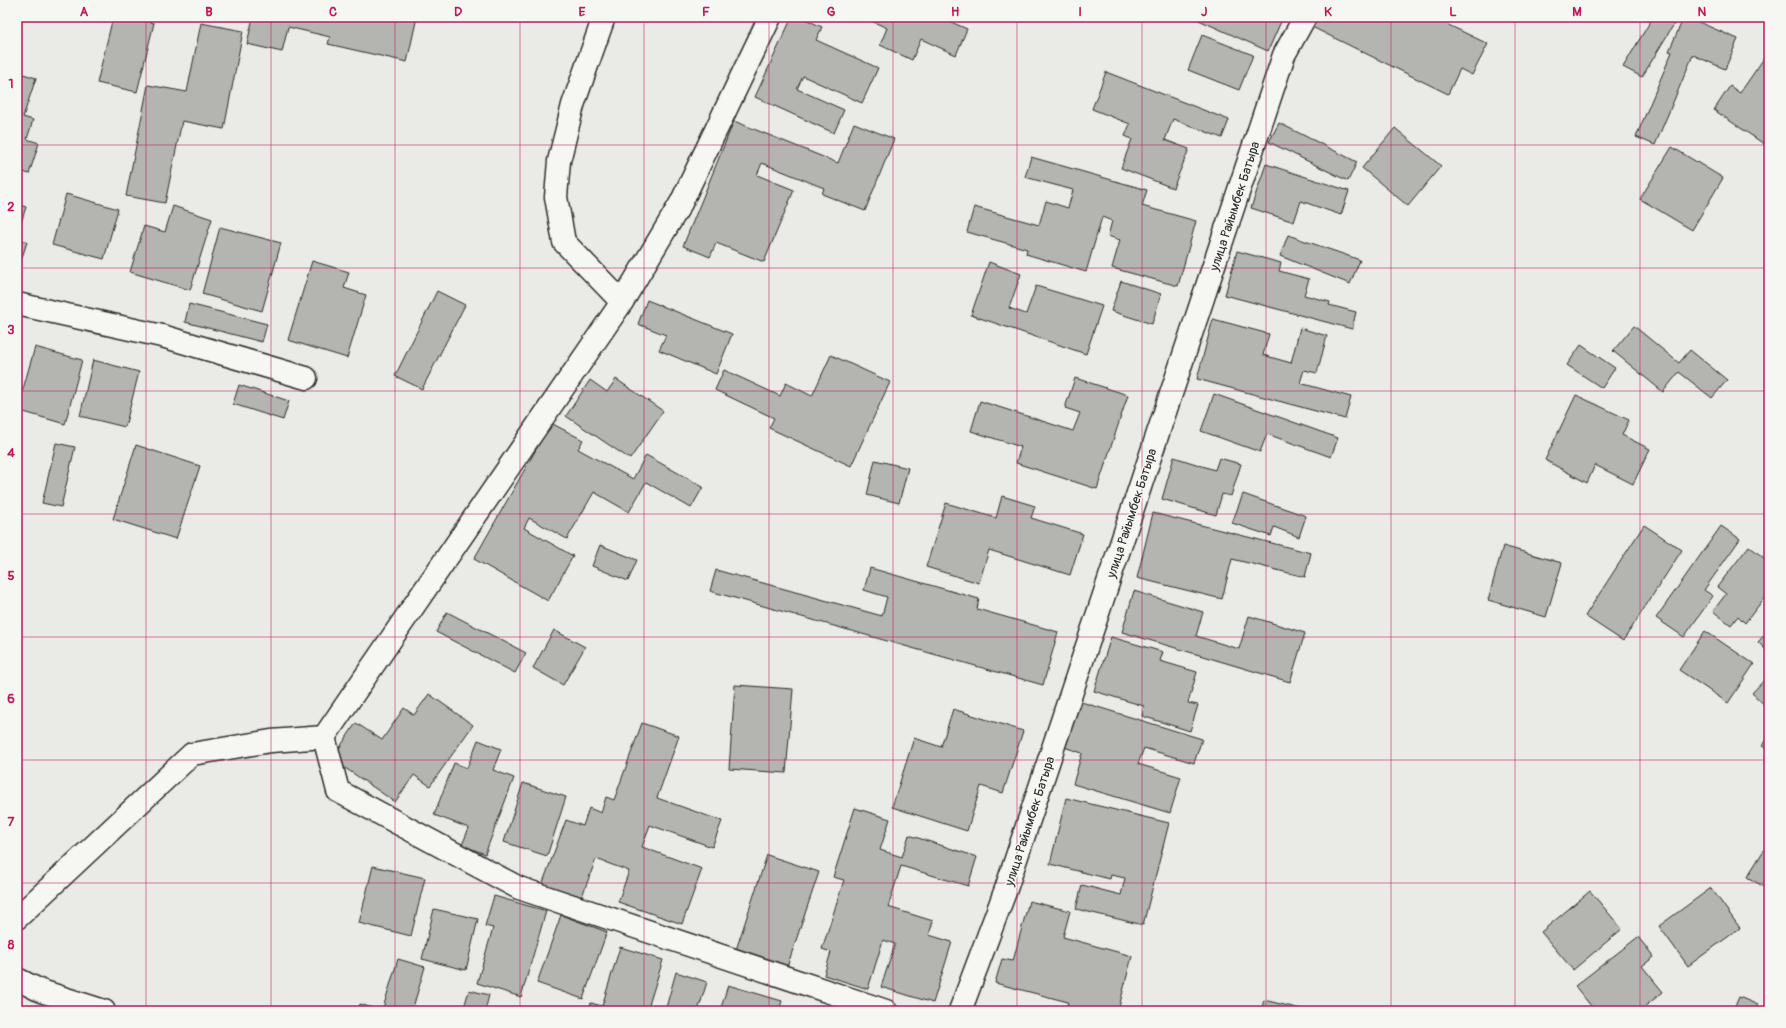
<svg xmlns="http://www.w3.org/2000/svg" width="1786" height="1028" viewBox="0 0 1786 1028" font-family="Pangolin,sans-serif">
<rect width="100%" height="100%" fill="#eaeae6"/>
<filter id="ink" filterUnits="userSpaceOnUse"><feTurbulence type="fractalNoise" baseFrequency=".025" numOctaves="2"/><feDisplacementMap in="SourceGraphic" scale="8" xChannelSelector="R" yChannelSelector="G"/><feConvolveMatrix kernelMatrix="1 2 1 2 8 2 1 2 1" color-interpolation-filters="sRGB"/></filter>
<g filter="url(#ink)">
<path fill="#b4b4b1" stroke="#2b2b2b" d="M113,17H127L154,23L137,92L97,83Z
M253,17H417L407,62L328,44L330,37L288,27L282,52L247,44Z
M792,17H801L822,27L816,40L878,68L862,103L803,76L797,89L844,110L834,133L755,97Z
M863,17H940L967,29L956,55L921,39L912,60L880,45L887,28Z
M1192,17H1283L1268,51Z
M1317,17H1432L1488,44L1472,75L1460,69L1448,94L1312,27Z
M1653,17H1662L1674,24L1642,77L1623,67Z
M1684,17H1687L1738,39L1725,69L1693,55L1655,145L1636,137L1672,52L1669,51Z
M201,23L243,31L224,129L182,121L165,203L126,196L148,85L187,92Z
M1202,35L1253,55L1239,90L1188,70Z
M1769,51V136L1764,144L1714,110L1730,86L1740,93Z
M17,72L36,78L23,117L33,120L27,139L39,143L29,174L17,170Z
M1106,72L1229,120L1222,138L1173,119L1165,140L1189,149L1173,188L1121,168L1132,139L1125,136L1130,124L1092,109Z
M734,121L838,163L854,123L894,139L865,211L822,194L824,188L762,163L757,175L794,190L764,262L716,243L710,257L683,246Z
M1279,123L1357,162L1348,181L1269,142Z
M1395,128L1441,166L1408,206L1362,168Z
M1672,147L1723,178L1692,230L1640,199Z
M1031,157L1147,190L1142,206L1196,221L1178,286L1112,268L1120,240L1108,236L1112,221L1102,217L1086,272L1026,254L1027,249L967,232L974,207L1039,225L1046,201L1068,208L1073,190L1025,177Z
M1266,164L1349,191L1341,215L1301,201L1294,222L1251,208Z
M66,194L118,209L104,259L52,245Z
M17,204L26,207L17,235Z
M173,206L212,219L190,290L130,272L144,226L165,232Z
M220,227L281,243L262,311L202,294Z
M1288,235L1360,260L1350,284L1280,256Z
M17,238L27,242L17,273Z
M1237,251L1281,263L1279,271L1309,279L1304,295L1330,302L1329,305L1356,312L1352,329L1225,295Z
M312,261L349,272L344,288L366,295L347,358L288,340Z
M989,262L1021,274L1009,308L1026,314L1036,286L1102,306L1086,354L971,315Z
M1121,281L1161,294L1152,324L1111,311Z
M437,291L465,305L422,389L395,376Z
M647,300L732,334L716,374L659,350L666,335L638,324Z
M189,304L267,324L262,342L185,322Z
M1213,319L1269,334L1263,355L1291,363L1300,328L1327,336L1317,373L1304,370L1300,383L1351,397L1345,419L1197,379Z
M1634,326L1679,363L1690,350L1727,380L1712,398L1679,372L1663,392L1613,351Z
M1581,345L1615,368L1602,388L1567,365Z
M35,347L82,360L65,424L17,410Z
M831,355L890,382L851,466L769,428L774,418L715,390L724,370L780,396L786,383L812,396Z
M93,360L139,372L125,427L80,416Z
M1075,378L1128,395L1097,489L1016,463L1021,447L971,431L980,401L1073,431L1080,413L1065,408Z
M616,379L663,411L630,459L566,416L590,380L607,392Z
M239,385L289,401L283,420L233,404Z
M1214,394L1338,438L1331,457L1267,434L1260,452L1201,431Z
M1576,395L1629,420L1622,435L1650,449L1633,484L1595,465L1587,483L1545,460Z
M551,423L583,440L578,449L633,479L646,455L703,487L691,508L646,482L629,512L594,492L567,539L529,518L524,528L573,556L548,601L474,559Z
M56,443L75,447L61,507L42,503Z
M136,445L200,466L176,539L113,519Z
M1174,457L1215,470L1219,458L1241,464L1231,496L1222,494L1216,515L1162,499Z
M875,460L908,468L899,503L867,495Z
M1243,494L1306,516L1299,537L1274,527L1271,536L1232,523Z
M1002,496L1035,506L1031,518L1083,534L1070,575L989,550L979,583L926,567L946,503L996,518Z
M1153,513L1311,553L1305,577L1232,559L1222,599L1137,578Z
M1644,525L1682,550L1623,641L1585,616Z
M1721,526L1740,539L1704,590L1713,596L1684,637L1656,618Z
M600,545L637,560L628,581L592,566Z
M1503,546L1562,563L1546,617L1488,600Z
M1749,546L1769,562V592L1745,623L1738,616L1731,625L1713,611L1726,594L1717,587Z
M870,568L979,599L977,609L1058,632L1043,685L710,591L716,570L882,616L887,597L864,590Z
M1134,591L1203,612L1196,636L1239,649L1249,616L1305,633L1290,682L1122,632Z
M447,612L526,653L515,673L436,632Z
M554,630L585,647L563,685L533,668Z
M1769,630V653L1758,642Z
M1705,631L1754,664L1728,703L1679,670Z
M1111,637L1163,652L1160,661L1197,672L1188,703L1198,705L1190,731L1142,716L1144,706L1094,691Z
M1769,675V709L1752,693Z
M735,685L793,689L786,773L729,769Z
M429,694L473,725L430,786L414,775L395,802L332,759L356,723L382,740L404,708L414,715Z
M1078,701L1202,739L1194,763L1144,748L1138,764L1181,777L1170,813L1073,784L1082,753L1064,747Z
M953,709L1023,731L1003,793L981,786L967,831L892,807L914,738L941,747Z
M642,723L679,736L657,798L722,821L712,847L650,825L642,847L702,869L682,924L618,902L629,871L596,859L581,899L542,885L566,820L583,826L589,808L601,813L606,797L614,800Z
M1769,734V750L1762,746Z
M478,740L501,749L493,770L514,778L485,854L462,845L469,828L434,815L454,763L467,768Z
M523,783L566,797L547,856L504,842Z
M1066,798L1169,823L1143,925L1076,909L1082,885L1121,895L1125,878L1111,875L1110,879L1050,864Z
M855,808L890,819L880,850L902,857L909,835L977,857L968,886L901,866L888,907L933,921L929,935L952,942L933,1003L881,987L895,944L883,940L868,989L824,975L831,952L822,949L844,880L833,877Z
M1769,842V883L1766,888L1747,877Z
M767,855L819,872L787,967L736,950Z
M373,866L425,878L411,936L359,923Z
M1711,888L1740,928L1688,966L1659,926Z
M1590,891L1622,929L1573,970L1541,932Z
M494,896L546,911L521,997L477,983L493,928L485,926Z
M1029,901L1070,911L1063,937L1132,956L1118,1011H1066L1068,1002L995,983L1002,959L1013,961Z
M434,909L478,919L466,970L422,959Z
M561,915L607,932L583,999L537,983Z
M1638,937L1654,957L1642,966L1663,992L1639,1011H1595L1575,986Z
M620,947L663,960L647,1011H589L591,1003L602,1006Z
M398,959L425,967L412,1011H358L360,1004L382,1011Z
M676,972L707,982L698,1011H665Z
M728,985L782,1001L779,1011H720Z
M469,990L489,995L485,1011H463Z
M1739,997L1758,1005L1756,1011H1733Z
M1264,1000L1309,1011H1261Z"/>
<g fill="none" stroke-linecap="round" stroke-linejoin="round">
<defs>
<path id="minor" d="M604,17L573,105L559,161L556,197L564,242L622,302
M770,17L681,203L622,302L324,737L338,791L519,888L886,1011
M17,304L162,336L306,378
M17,918L192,754L271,741L324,737
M17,979L41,991L104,1011"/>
<path id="tertiary" d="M960,1011L1006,889L1284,55L1305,17"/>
</defs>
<use href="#minor" stroke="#2b2b2b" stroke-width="25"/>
<use href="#tertiary" stroke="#2b2b2b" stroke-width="25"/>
<use href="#minor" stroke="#f6f6f2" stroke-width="22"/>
<use href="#tertiary" stroke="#f6f6f2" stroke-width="22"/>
</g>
</g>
<path fill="none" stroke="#c2185b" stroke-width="1" stroke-opacity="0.55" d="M146,17V1011M271,17V1011M395,17V1011M520,17V1011M644,17V1011M769,17V1011M893,17V1011M1017,17V1011M1142,17V1011M1266,17V1011M1391,17V1011M1515,17V1011M1640,17V1011M17,145H1769M17,268H1769M17,391H1769M17,514H1769M17,637H1769M17,760H1769M17,883H1769"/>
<g text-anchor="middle" stroke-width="3" stroke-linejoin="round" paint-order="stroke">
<g font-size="13" fill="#2b2b2b" stroke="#f6f6f2">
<text transform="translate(1234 206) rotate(-72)" y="5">улица Райымбек Батыра</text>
<text transform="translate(1131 513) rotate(-72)" y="5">улица Райымбек Батыра</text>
<text transform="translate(1029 821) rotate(-72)" y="5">улица Райымбек Батыра</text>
</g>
</g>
<rect width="1786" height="1028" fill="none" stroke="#f6f6f2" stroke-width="44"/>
<rect x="22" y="22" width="1742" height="984" fill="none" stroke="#c2185b" stroke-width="1.5"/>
<g font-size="13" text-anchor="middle" font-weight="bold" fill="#c2185b">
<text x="84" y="16">A</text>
<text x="209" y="16">B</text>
<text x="333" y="16">C</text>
<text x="458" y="16">D</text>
<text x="582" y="16">E</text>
<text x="706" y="16">F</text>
<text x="831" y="16">G</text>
<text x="955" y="16">H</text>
<text x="1080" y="16">I</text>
<text x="1204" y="16">J</text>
<text x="1328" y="16">K</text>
<text x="1453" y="16">L</text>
<text x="1577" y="16">M</text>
<text x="1702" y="16">N</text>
<text x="11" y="88">1</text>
<text x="11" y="211">2</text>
<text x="11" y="334">3</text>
<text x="11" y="457">4</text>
<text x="11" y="580">5</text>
<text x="11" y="703">6</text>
<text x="11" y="826">7</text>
<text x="11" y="949">8</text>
</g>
</svg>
